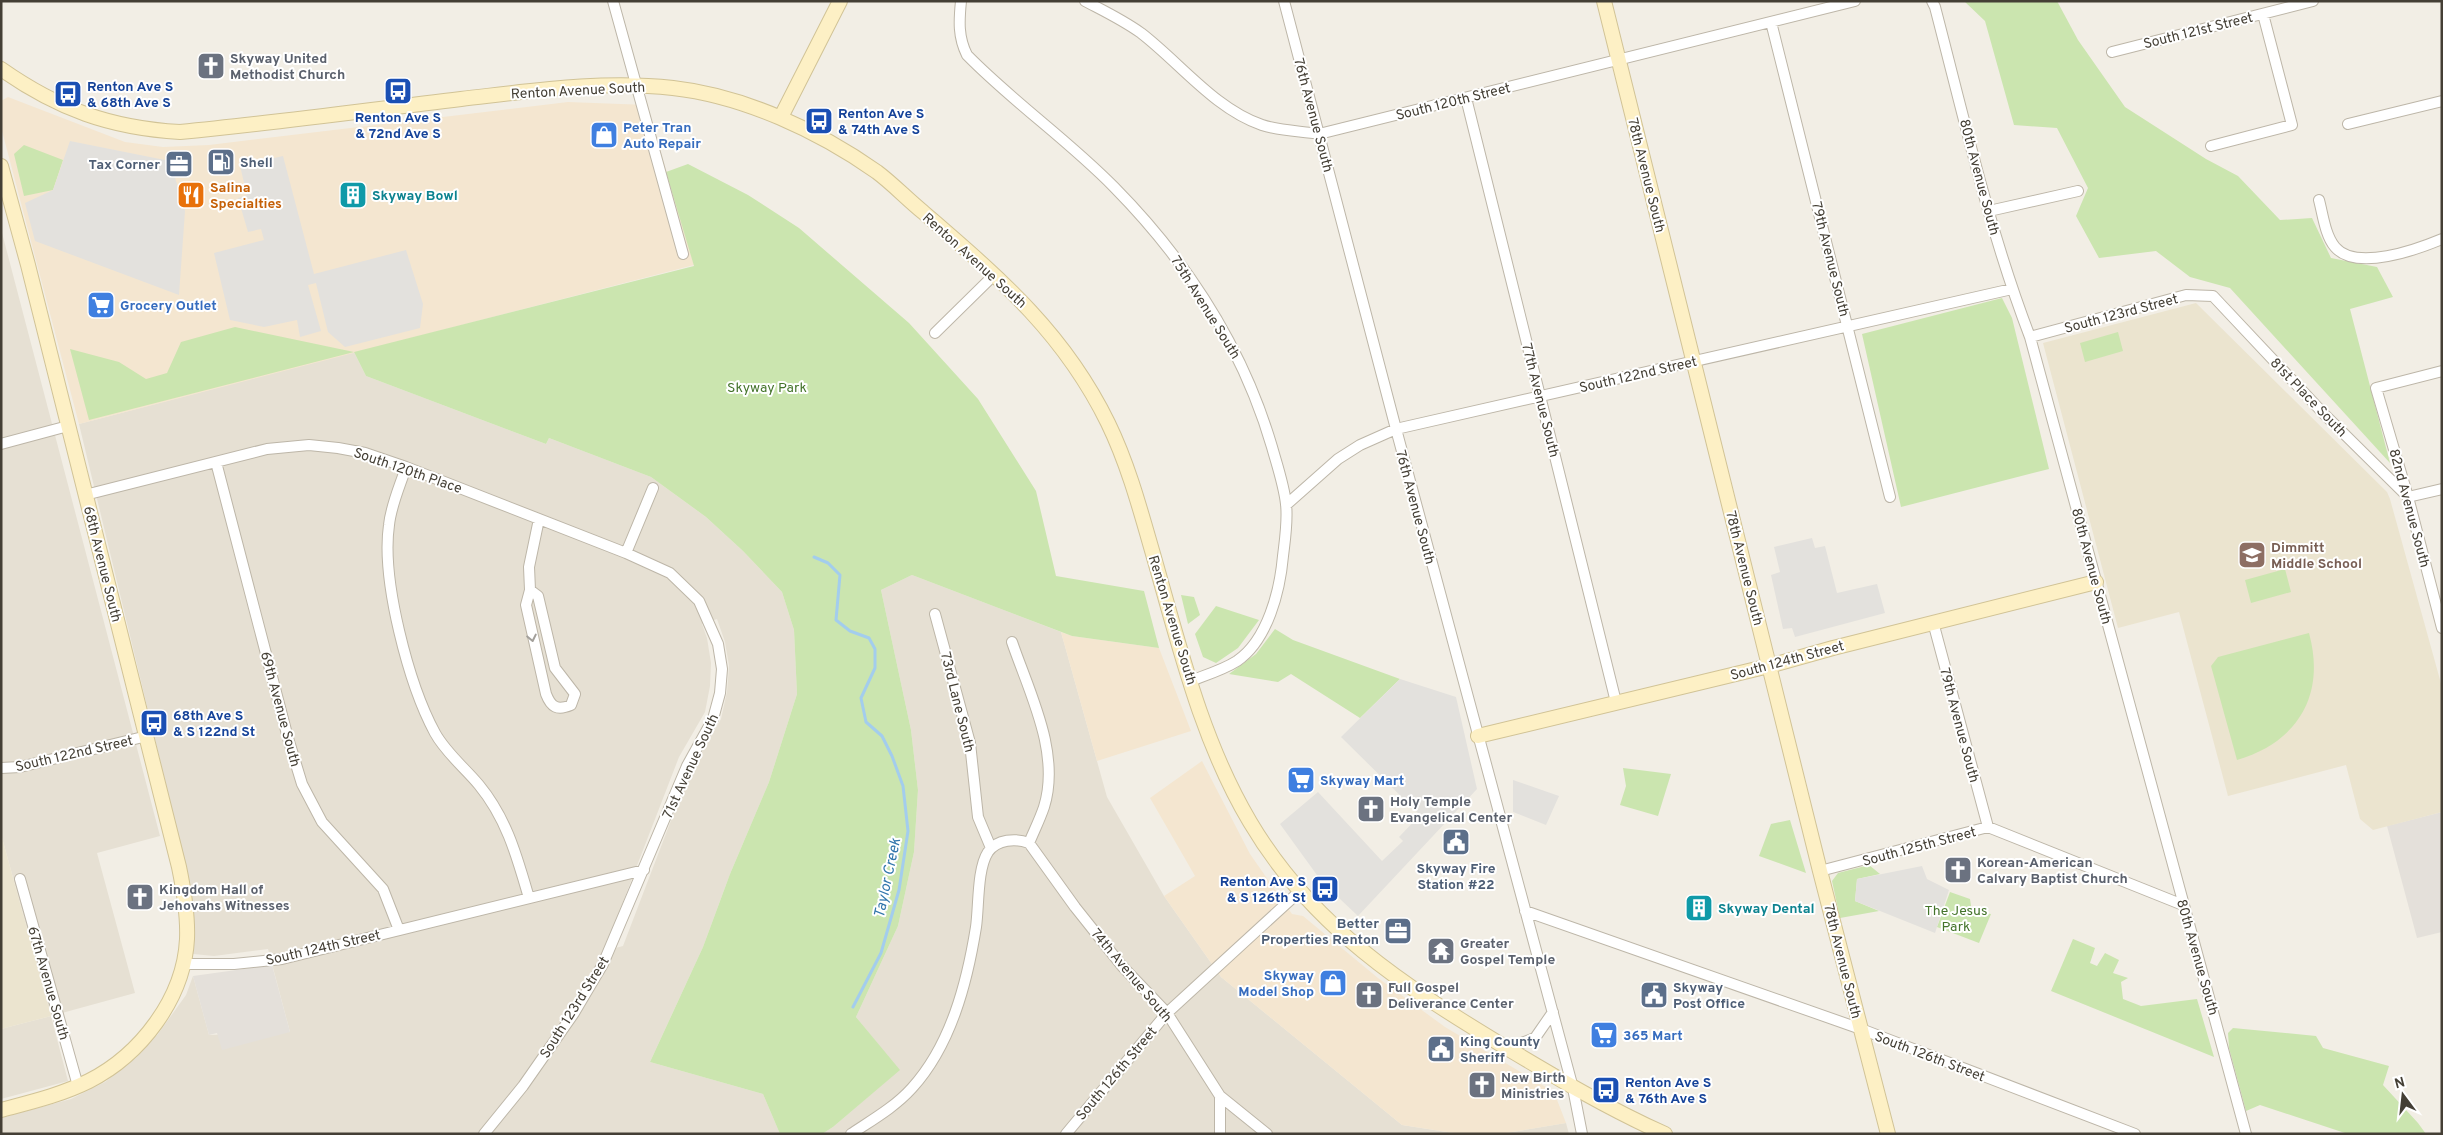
<svg xmlns="http://www.w3.org/2000/svg" width="2443" height="1135" viewBox="0 0 2443 1135" font-family="Overpass,sans-serif">
<rect width="100%" height="100%" fill="#f2eee5"/>
<path fill="#e6e0d3" fill-rule="evenodd" d="M1,229L160,836L97,853L135,993L51,1016L68,1081L1,1099V1029L51,1016L1,834Z
M354,352L366,376L546,444L549,438L651,477L706,517L743,551L782,592L794,630L797,694L769,782L730,874L703,947L650,1062L763,1094L780,1134H1V1118L71,1099L105,1082L136,1058L158,1034L186,995L193,976L209,1035L290,1032L268,949L214,956L193,954L194,912L185,864L79,424ZM717,619L725,642L729,666L727,692L721,719L688,776L623,946L604,951L679,757L705,712L710,686L711,663L707,638L702,624Z
M912,575L1061,632L1107,797L1164,896L1221,977L1402,1125L1460,1134H822L833,1127L899,1070L856,1017L898,926L914,852L918,790L911,730L881,590Z
M1566,1123L1569,1134H1500Z"/>
<path fill="#f4e6d0" d="M8,97L125,142L163,147L209,145L568,102L647,105L694,265L79,424L1,127V101Z
M1061,632L1072,636L1159,648L1191,731L1097,761Z
M1202,761L1250,854L1292,914L1303,916L1378,978L1445,1027L1554,1092L1566,1123L1500,1134H1460L1402,1125L1221,977L1164,896L1195,876L1150,798Z"/>
<path fill="#e4e0da" d="M2442,812V932L2417,938L2387,826Z
M272,965L290,1032L222,1050L217,1033L209,1035L193,976Z"/>
<path fill="#ebe4cf" d="M2196,303L2387,492L2390,499L2442,687V812L2373,830L2360,819L2346,765L2228,796L2179,612L2118,628L2043,343Z
M1,834L51,1016L1,1029Z"/>
<path fill="#cbe5af" d="M1964,1H2057L2078,40L2125,107L2206,159L2238,176L2280,220L2312,218L2331,258L2377,267L2393,297L2350,309L2390,463L2230,288L2190,277L2156,251L2099,258L2076,216L2088,188L2057,128L2014,125L1985,21Z
M24,145L63,160L53,190L24,196L14,154Z
M688,164L748,195L799,228L909,323L978,399L1036,491L1056,576L1144,591L1159,648L1072,636L912,575L881,590L911,730L918,790L914,852L898,926L856,1017L900,1070L833,1127L822,1134H780L763,1094L650,1062L703,947L730,874L769,782L797,694L794,630L782,592L743,551L706,517L651,477L549,438L546,444L366,376L354,352L89,420L70,349L119,362L146,379L167,373L181,342L235,327L354,352L694,266L666,172Z
M2002,298L2012,318L2049,469L1901,507L1862,334Z
M2118,332L2123,351L2085,362L2080,343Z
M2285,569L2291,592L2251,603L2245,580Z
M1181,595L1194,597L1200,615L1188,624Z
M1216,606L1259,620L1238,648L1216,663L1203,657L1195,634Z
M1275,629L1293,640L1400,679L1360,718L1291,674L1278,682L1229,674L1256,654Z
M2309,633C2326,695 2298,742 2237,760L2211,666L2218,657Z
M1623,768L1671,774L1658,816L1620,805L1626,786Z
M1790,820L1806,873L1759,856L1771,824Z
M1869,865L1880,874L1857,879L1855,901L1879,911L1840,918L1832,881L1838,873Z
M1950,892L1970,899L1972,912L1991,914L1979,943L1937,927Z
M2073,939L2095,948L2090,963L2097,966L2105,953L2119,960L2113,973L2128,978L2121,982L2123,999L2141,1006L2197,999L2214,1057L2051,991Z
M2233,1028L2316,1036L2323,1048L2389,1066L2383,1085L2418,1123L2426,1134H2348L2260,1105L2246,1111L2229,1048L2228,1033Z"/>
<path fill="#e3e1dd" d="M70,141L170,161L185,211L179,295L35,241L25,203L53,190Z
M283,156L314,274L406,250L423,304L420,328L345,347L328,332L316,283L308,285L321,331L300,337L297,320L264,327L230,320L214,253L264,240L261,229L248,232L238,198L247,195L240,166Z
M1812,538L1815,548L1825,546L1837,593L1877,584L1885,613L1795,637L1792,628L1783,629L1771,575L1780,572L1774,547Z
M1400,679L1456,697L1477,789L1358,916L1322,882L1280,824L1318,792L1382,861L1403,841L1399,837L1420,815L1341,737Z
M1513,780L1559,796L1546,825L1513,812Z
M1922,866L1927,879L1949,890L1935,933L1855,901L1857,879Z"/>
<g fill="none" stroke-linecap="round" stroke-linejoin="round">
<path stroke="#a3cded" stroke-width="3" d="M814,557L828,563L840,575L836,620L850,631L869,638L875,649V668L861,698L866,722L882,736L892,756L903,786L908,831L899,890L881,953L853,1007"/>
<defs>
<path id="street" d="M613,1L683,254
M961,1C959,21 958,37 967,55C1013,102 1068,140 1114,187C1186,260 1243,348 1272,447C1277,465 1284,485 1286,504C1288,521 1285,539 1283,556C1280,590 1268,640 1237,661C1223,670 1206,675 1190,681
M1085,1C1104,11 1123,20 1141,33C1180,63 1215,109 1262,125C1280,131 1301,131 1319,134L1855,1
M1284,1L1396,429L1573,1088L1582,1134
M1932,1L1935,7C1964,118 1989,230 2030,337L2246,1134
M1771,22L1890,497
M2112,52L2313,1
M1466,98L1616,702
M2348,124L2442,101
M2211,146L2292,125L2263,14
M2319,200C2323,215 2325,235 2335,247C2356,272 2418,249 2442,239
M1989,211L2078,191
M935,333L995,274
M2030,337L2186,295L2213,296L2324,414L2408,497
M2442,371L2376,388L2408,497L2442,628
M1,444L68,426
M216,462L288,738L302,784L322,822L383,889L399,930
M406,467C400,486 391,505 389,525C381,580 409,685 435,733C446,753 465,768 479,785C507,819 517,857 529,898
M85,495L267,449L309,445L338,448L365,453L406,467L626,553L653,488
M2408,497L2442,489
M1286,505L1338,459L1360,445L1396,429L2012,289
M530,590L538,596L555,668L575,694L571,705C557,711 551,707 546,694L526,605L530,590L529,567L539,519
M935,614L970,743L978,817L991,848
M1933,622L1988,827
M1012,642C1029,692 1061,753 1044,807C1040,819 1034,831 1029,843
M1,768L20,767L147,736
M1820,871L1988,827L2183,905
M20,879L78,1086
M1525,911L1861,1029L2135,1134
M183,964H234L282,959L644,870
M1508,1048L1535,1038L1553,1012
M1220,1096L1267,1134
M484,1134L523,1086L574,1013L603,964L687,766L713,719L720,693L722,669L718,644L699,601L670,573L626,553
M851,1134C872,1120 895,1107 912,1088C951,1045 967,983 976,927C979,906 977,869 988,852C997,839 1016,838 1029,843L1075,907L1122,966L1167,1013L1220,1096V1134
M1066,1134L1167,1013L1300,891"/>
<path id="secondary" d="M1604,1L1820,871L1888,1134
M1,69C58,109 110,128 180,132C274,123 368,110 461,99C531,91 603,80 673,88C744,96 819,131 877,172C893,184 907,199 923,212C998,277 1063,331 1108,423C1127,462 1139,505 1151,547C1178,640 1200,738 1250,822C1312,927 1404,986 1505,1047C1557,1078 1609,1109 1665,1134
M781,117L840,1
M1,166L28,265L179,867C184,891 188,915 187,939C184,999 140,1055 89,1081C61,1095 31,1102 1,1110
M1478,736L1769,666L1833,648L2096,582"/>
</defs>
<use href="#street" stroke="#bdb6a8" stroke-width="12"/>
<use href="#secondary" stroke="#d1c396" stroke-width="16"/>
<use href="#street" stroke="#fff" stroke-width="10"/>
<use href="#secondary" stroke="#fdf0c5" stroke-width="14"/>
</g>
<defs><path id="oneway-chevron" d="M-2-3.5L2.5 0L-2 3.5" fill="none" stroke-width="1.6" stroke-linecap="round" stroke-linejoin="round" transform="scale(1.25)"/></defs>
<use stroke="#a29f9a" href="#oneway-chevron" transform="translate(532 638) rotate(78)"/>
<defs>
<symbol id="church-square" viewBox="-11 -11 22 22"><rect x="-9" y="-9" width="18" height="18" rx="4" fill="#6b7280" stroke="#fff"/><path d="M-1.2-6h2.4v3.5h3.3v2.4h-3.3V6h-2.4V-.1h-3.3v-2.4h3.3Z" fill="#fff"/></symbol>
<symbol id="bus-square" viewBox="-11 -11 22 22"><rect x="-9" y="-9" width="18" height="18" rx="4" fill="#1a4fb4" stroke="#fff"/><path d="M-5-6H5V4H4V6H2V4H-2V6H-4V4H-5ZM-3.5-4V0h7V-4ZM-3.5 1.2v1.5H-2V1.2ZM2 1.2v1.5H3.5V1.2Z" fill="#fff"/></symbol>
<symbol id="shop-square" viewBox="-11 -11 22 22"><rect x="-9" y="-9" width="18" height="18" rx="4" fill="#3f7fe0" stroke="#fff"/><path d="M-5-2.5h2.3a2.7 3.5 0 0 1 5.4 0H5L5.5 6h-11ZM-1.5-2.5h3a1.5 2.3 0 0 0-3 0Z" fill="#fff"/></symbol>
<symbol id="fuel-square" viewBox="-11 -11 22 22"><rect x="-9" y="-9" width="18" height="18" rx="4" fill="#5c6f8a" stroke="#fff"/><path d="M-5.5-6h7V0h2V4h1.3V-2.5L3-4.5l.8-.8L6-3V5H2.5V1h-1V6h-7ZM-4.2-4.7v3.2H.2V-4.7Z" fill="#fff"/></symbol>
<symbol id="office-square" viewBox="-11 -11 22 22"><rect x="-9" y="-9" width="18" height="18" rx="4" fill="#5c6f8a" stroke="#fff"/><path d="M-6-3h4V-5.5h4V-3h4V5H-6ZM-1-4.5V-3h2v-1.5ZM-6 0V1H6V0Z" fill="#fff"/></symbol>
<symbol id="restaurant-square" viewBox="-11 -11 22 22"><rect x="-9" y="-9" width="18" height="18" rx="4" fill="#e8710a" stroke="#fff"/><path d="M-5-6h1v4h1v-4h1v4h1v-4h1v5L-1.5 .5V6h-2V.5L-5-1ZM5-6V6H3V1.5H1.5Q1.5-4 5-6Z" fill="#fff"/></symbol>
<symbol id="building-square" viewBox="-11 -11 22 22"><rect x="-9" y="-9" width="18" height="18" rx="4" fill="#0f9aa8" stroke="#fff"/><path d="M-4-6H4V6H1V3H-1V6H-4ZM-2.5-4.3h1.7v1.8h-1.7ZM.8-4.3h1.7v1.8H.8ZM-2.5-1h1.7V.8h-1.7ZM.8-1h1.7V.8H.8Z" fill="#fff"/></symbol>
<symbol id="supermarket-square" viewBox="-11 -11 22 22"><rect x="-9" y="-9" width="18" height="18" rx="4" fill="#3f7fe0" stroke="#fff"/><path d="M-6-5.5h2.5l.6 2H6L4.5 2H-2.5L-4.4-4H-6ZM-1.5 3.2a1.3 1.3 0 1 0 .1 0ZM3 3.2a1.3 1.3 0 1 0 .1 0Z" fill="#fff"/></symbol>
<symbol id="school-square" viewBox="-11 -11 22 22"><rect x="-9" y="-9" width="18" height="18" rx="4" fill="#8d6e63" stroke="#fff"/><path d="M0-5L7-2L0 1L-7-2ZM-4 1L0 2.5L4 1V4Q0 6-4 4Z" fill="#fff"/></symbol>
<symbol id="civic-square" viewBox="-11 -11 22 22"><rect x="-9" y="-9" width="18" height="18" rx="4" fill="#5c6f8a" stroke="#fff"/><path d="M-.6-6.5H3V-4.5H.6V-3L4-1V1h2V6H-6V1h2V-1L-.6-3ZM-1.2 2.5V6h2.4V2.5Z" fill="#fff"/></symbol>
<symbol id="temple-square" viewBox="-11 -11 22 22"><rect x="-9" y="-9" width="18" height="18" rx="4" fill="#6b7280" stroke="#fff"/><path d="M0-6L5-2H3V0L6.5 2.5H4V6H1.5V3h-3V6H-4V2.5H-6.5L-3 0V-2H-5Z" fill="#fff"/></symbol>
</defs>
<g fill-rule="evenodd">
<use href="#church-square" x="195" y="50" width="32" height="32"/>
<use href="#bus-square" x="382" y="75" width="32" height="32"/>
<use href="#bus-square" x="52" y="78" width="32" height="32"/>
<use href="#bus-square" x="803" y="105" width="32" height="32"/>
<use href="#shop-square" x="588" y="119" width="32" height="32"/>
<use href="#fuel-square" x="205" y="146" width="32" height="32"/>
<use href="#office-square" x="163" y="148" width="32" height="32"/>
<use href="#restaurant-square" x="175" y="179" width="32" height="32"/>
<use href="#building-square" x="337" y="179" width="32" height="32"/>
<use href="#supermarket-square" x="85" y="289" width="32" height="32"/>
<use href="#school-square" x="2236" y="539" width="32" height="32"/>
<use href="#bus-square" x="138" y="707" width="32" height="32"/>
<use href="#supermarket-square" x="1285" y="764" width="32" height="32"/>
<use href="#church-square" x="1355" y="793" width="32" height="32"/>
<use href="#civic-square" x="1440" y="826" width="32" height="32"/>
<use href="#church-square" x="1942" y="854" width="32" height="32"/>
<use href="#bus-square" x="1309" y="873" width="32" height="32"/>
<use href="#church-square" x="124" y="881" width="32" height="32"/>
<use href="#building-square" x="1683" y="892" width="32" height="32"/>
<use href="#office-square" x="1382" y="915" width="32" height="32"/>
<use href="#temple-square" x="1425" y="935" width="32" height="32"/>
<use href="#shop-square" x="1317" y="967" width="32" height="32"/>
<use href="#church-square" x="1353" y="979" width="32" height="32"/>
<use href="#civic-square" x="1638" y="979" width="32" height="32"/>
<use href="#supermarket-square" x="1588" y="1019" width="32" height="32"/>
<use href="#civic-square" x="1425" y="1033" width="32" height="32"/>
<use href="#church-square" x="1466" y="1069" width="32" height="32"/>
<use href="#bus-square" x="1590" y="1074" width="32" height="32"/>
</g>
<g text-anchor="middle" stroke-width="4" stroke-linejoin="round" paint-order="stroke">
<g font-size="14" fill="#443f35" stroke="#fff">
<text transform="translate(2198 30) rotate(-14)" y="5">South 121st Street</text>
<text transform="translate(578 90) rotate(-3)" y="5">Renton Avenue South</text>
<text transform="translate(1453 101) rotate(-14)" y="5">South 120th Street</text>
<text transform="translate(1314 115) rotate(75)" y="5">76th Avenue South</text>
<text transform="translate(1647 175) rotate(76)" y="5">78th Avenue South</text>
<text transform="translate(1980 177) rotate(75)" y="5">80th Avenue South</text>
<text transform="translate(1831 259) rotate(76)" y="5">79th Avenue South</text>
<text transform="translate(975 260) rotate(42)" y="5">Renton Avenue South</text>
<text transform="translate(1206 307) rotate(58)" y="5">75th Avenue South</text>
<text transform="translate(2121 313) rotate(-15)" y="5">South 123rd Street</text>
<text transform="translate(1638 374) rotate(-13)" y="5">South 122nd Street</text>
<text transform="translate(2309 397) rotate(46)" y="5">81st Place South</text>
<text transform="translate(1541 400) rotate(76)" y="5">77th Avenue South</text>
<text transform="translate(408 470) rotate(19)" y="5">South 120th Place</text>
<text transform="translate(1416 507) rotate(75)" y="5">76th Avenue South</text>
<text transform="translate(2410 508) rotate(75)" y="5">82nd Avenue South</text>
<text transform="translate(103 564) rotate(76)" y="5">68th Avenue South</text>
<text transform="translate(2092 566) rotate(75)" y="5">80th Avenue South</text>
<text transform="translate(1745 568) rotate(76)" y="5">78th Avenue South</text>
<text transform="translate(1173 620) rotate(73)" y="5">Renton Avenue South</text>
<text transform="translate(1787 660) rotate(-15)" y="5">South 124th Street</text>
<text transform="translate(958 702) rotate(76)" y="5">73rd Lane South</text>
<text transform="translate(281 709) rotate(75)" y="5">69th Avenue South</text>
<text transform="translate(1960 725) rotate(75)" y="5">79th Avenue South</text>
<text transform="translate(74 753) rotate(-13)" y="5">South 122nd Street</text>
<text transform="translate(690 766) rotate(-65)" y="5">71st Avenue South</text>
<text transform="translate(1919 846) rotate(-15)" y="5">South 125th Street</text>
<text transform="translate(323 947) rotate(-13)" y="5">South 124th Street</text>
<text transform="translate(2198 957) rotate(74)" y="5">80th Avenue South</text>
<text transform="translate(1843 961) rotate(76)" y="5">78th Avenue South</text>
<text transform="translate(1132 975) rotate(50)" y="5">74th Avenue South</text>
<text transform="translate(49 983) rotate(74)" y="5">67th Avenue South</text>
<text transform="translate(574 1007) rotate(-58)" y="5">South 123rd Street</text>
<text transform="translate(1930 1056) rotate(21)" y="5">South 126th Street</text>
<text transform="translate(1116 1073) rotate(-50)" y="5">South 126th Street</text>
</g>
<g font-size="14" font-weight="bold" fill="#5b616d" stroke="#fff" text-anchor="start">
<text x="230" y="63">Skyway United<tspan x="230" dy="16">Methodist Church</tspan></text>
<text x="1390" y="806">Holy Temple<tspan x="1390" dy="16">Evangelical Center</tspan></text>
<text x="1977" y="867">Korean-American<tspan x="1977" dy="16">Calvary Baptist Church</tspan></text>
<text x="159" y="894">Kingdom Hall of<tspan x="159" dy="16">Jehovahs Witnesses</tspan></text>
<text x="1460" y="948">Greater<tspan x="1460" dy="16">Gospel Temple</tspan></text>
<text x="1388" y="992">Full Gospel<tspan x="1388" dy="16">Deliverance Center</tspan></text>
<text x="1501" y="1082">New Birth<tspan x="1501" dy="16">Ministries</tspan></text>
</g>
<g font-size="14" font-weight="bold" fill="#164399" stroke="#fff" text-anchor="start">
<text x="87" y="91">Renton Ave S<tspan x="87" dy="16">&amp; 68th Ave S</tspan></text>
<text x="838" y="118">Renton Ave S<tspan x="838" dy="16">&amp; 74th Ave S</tspan></text>
<text x="398" y="122" text-anchor="middle">Renton Ave S<tspan x="398" dy="16">&amp; 72nd Ave S</tspan></text>
<text x="173" y="720">68th Ave S<tspan x="173" dy="16">&amp; S 122nd St</tspan></text>
<text x="1306" y="886" text-anchor="end">Renton Ave S<tspan x="1306" dy="16">&amp; S 126th St</tspan></text>
<text x="1625" y="1087">Renton Ave S<tspan x="1625" dy="16">&amp; 76th Ave S</tspan></text>
</g>
<g font-size="14" font-weight="bold" fill="#366cbe" stroke="#fff" text-anchor="start">
<text x="623" y="132">Peter Tran<tspan x="623" dy="16">Auto Repair</tspan></text>
<text x="120" y="310">Grocery Outlet</text>
<text x="1320" y="785">Skyway Mart</text>
<text x="1314" y="980" text-anchor="end">Skyway<tspan x="1314" dy="16">Model Shop</tspan></text>
<text x="1623" y="1040">365 Mart</text>
</g>
<g font-size="14" font-weight="bold" fill="#4e5e75" stroke="#fff" text-anchor="start">
<text x="240" y="167">Shell</text>
<text x="160" y="169" text-anchor="end">Tax Corner</text>
<text x="1456" y="873" text-anchor="middle">Skyway Fire<tspan x="1456" dy="16">Station #22</tspan></text>
<text x="1379" y="928" text-anchor="end">Better<tspan x="1379" dy="16">Properties Renton</tspan></text>
<text x="1673" y="992">Skyway<tspan x="1673" dy="16">Post Office</tspan></text>
<text x="1460" y="1046">King County<tspan x="1460" dy="16">Sheriff</tspan></text>
</g>
<g font-size="14" font-weight="bold" fill="#c56008" stroke="#fff" text-anchor="start">
<text x="210" y="192">Salina<tspan x="210" dy="16">Specialties</tspan></text>
</g>
<g font-size="14" font-weight="bold" fill="#0d838f" stroke="#fff" text-anchor="start">
<text x="372" y="200">Skyway Bowl</text>
<text x="1718" y="913">Skyway Dental</text>
</g>
<g font-size="14" fill="#44742b" stroke="#fff">
<text x="767" y="392">Skyway Park</text>
<text x="1956" y="915">The Jesus<tspan x="1956" dy="16">Park</tspan></text>
</g>
<g font-size="14" font-weight="bold" fill="#785e54" stroke="#fff" text-anchor="start">
<text x="2271" y="552">Dimmitt<tspan x="2271" dy="16">Middle School</tspan></text>
</g>
<g font-size="15" font-style="italic" fill="#3276ac" stroke="#fff">
<text transform="translate(887 878) rotate(-78)" y="5">Taylor Creek</text>
</g>
</g>
<rect width="2443" height="1135" fill="none" stroke="#443f35" stroke-width="5"/>
<g transform="translate(2403 1095) rotate(345)" stroke="#ffffff" stroke-width="4" paint-order="stroke">
<path d="M0-4L9 19L0 12L-9 19Z" fill="#443f35"/>
<text y="-8" font-size="14" font-weight="bold" text-anchor="middle" fill="#443f35">N</text>
</g>
</svg>
